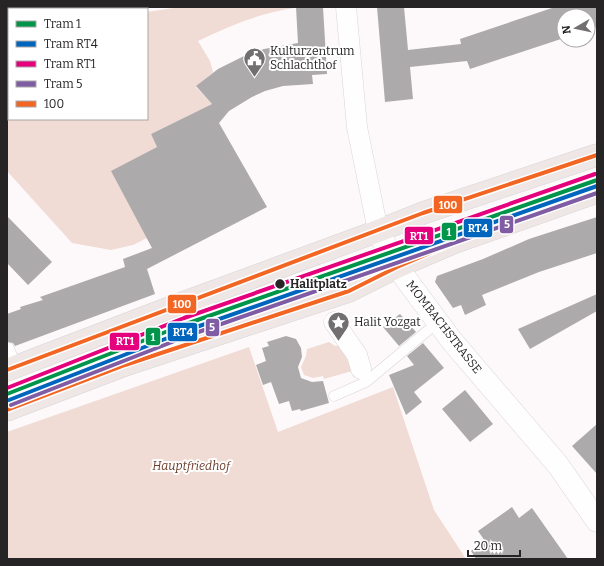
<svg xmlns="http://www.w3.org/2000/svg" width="604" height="566" viewBox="0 0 604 566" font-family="Bitter,serif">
<rect width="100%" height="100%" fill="#fdf9fa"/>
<path fill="#f0dbd5" d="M180,7H294V8C260,13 229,26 198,41L210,61L213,72L196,87L212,104L151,134L157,147L112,171L147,238L133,245L111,250L72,243L7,171V23H9V119H147V12Z
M329,342L335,346L341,345L352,371L324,379L323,376L313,378L304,375L301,367L306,356L307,349Z
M249,347L278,432L393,387L434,510L466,559H7V432Z"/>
<path fill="#adaaab" d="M296,7H323L327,74L312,75L313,84L283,86L265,91L252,97L229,111L219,123L267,207L147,269L155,294L15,346L13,343L7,342V314L21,309L20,307L43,300L40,297L125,267L123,259L152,248L111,171L157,147L151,134L212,104L196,86L218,69L246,55L264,49L298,43Z
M377,7H404L408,50L461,44L460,39L555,7H597V27L588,30V16H564V38L470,69L467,61L410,67L413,99L385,102Z
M7,216L52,262L28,285L7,263Z
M597,217V253L539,272L482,295L486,305L465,315L461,305L453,308L435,282L437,276L483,259L529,239Z
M597,294V311L530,349L518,329Z
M400,314L416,332L399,346L383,327Z
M286,336L296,339L301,348L302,357L298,367L301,378L312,382L323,381L329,403L301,411L300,409L292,411L289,401L279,404L271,382L263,385L256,365L266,361L262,348L269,346L267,342Z
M423,343L444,368L414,392L422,402L406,415L389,375L414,365L407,356Z
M465,390L493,424L470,442L442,409Z
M597,424V474L572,446Z
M512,507L519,518L532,508L568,559H476L471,551L485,541L478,531Z"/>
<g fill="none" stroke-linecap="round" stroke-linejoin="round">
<defs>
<path id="lane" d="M190,306L222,309
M186,338L222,309L388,250
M9,348L16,366
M334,396L366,382L438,322"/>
<path id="street" d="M346,7L357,127L378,231
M334,322L357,355L361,369"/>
<path id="secondary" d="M378,231L397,267L452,341L558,465L597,521"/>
<path id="primary" d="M7,370L177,305L378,231L423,213L597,155
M7,410L125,365L349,291L397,267L453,243L597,192"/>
</defs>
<use href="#lane" stroke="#d9d5d6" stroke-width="11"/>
<use href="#street" stroke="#d9d5d6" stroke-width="21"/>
<use href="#secondary" stroke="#d9d5d6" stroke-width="23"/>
<use href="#primary" stroke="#d7d5d6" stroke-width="23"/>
<use href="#lane" stroke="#fffefe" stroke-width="10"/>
<use href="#street" stroke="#fffefe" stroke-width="20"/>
<use href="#secondary" stroke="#fffefe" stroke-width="22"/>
<use href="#primary" stroke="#efe6e6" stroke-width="22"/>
<defs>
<path id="bus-1" d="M7,370L423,213L597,155
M7,410L125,365L349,291L397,267L453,243L597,192"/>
</defs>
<use href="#bus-1" stroke="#fff" stroke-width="7"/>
<use href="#bus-1" stroke="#f26522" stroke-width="4"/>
<defs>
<path id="tram-1" d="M7,394L186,324L597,180"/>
<path id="tram-2" d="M9,400L188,330L597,186"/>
<path id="tram-3" d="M7,388L184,318L595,174"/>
<path id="tram-4" d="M11,405L190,335L597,193"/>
</defs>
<use href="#tram-1" stroke="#fff" stroke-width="7"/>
<use href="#tram-2" stroke="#fff" stroke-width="7"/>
<use href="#tram-3" stroke="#fff" stroke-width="7"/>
<use href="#tram-4" stroke="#fff" stroke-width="7"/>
<use href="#tram-1" stroke="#00954b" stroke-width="4"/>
<use href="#tram-2" stroke="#0065bd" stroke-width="4"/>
<use href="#tram-3" stroke="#e5007d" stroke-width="4"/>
<use href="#tram-4" stroke="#7f5ca3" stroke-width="4"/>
</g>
<defs>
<symbol id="civic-pin" viewBox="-11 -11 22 30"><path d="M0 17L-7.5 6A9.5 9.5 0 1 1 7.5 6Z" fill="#726f70" stroke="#fff"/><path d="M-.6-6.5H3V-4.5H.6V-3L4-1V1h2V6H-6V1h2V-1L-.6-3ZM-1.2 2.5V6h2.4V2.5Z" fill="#fff"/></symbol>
<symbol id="sight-pin" viewBox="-11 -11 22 30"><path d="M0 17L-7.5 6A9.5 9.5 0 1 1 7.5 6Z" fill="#726f70" stroke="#fff"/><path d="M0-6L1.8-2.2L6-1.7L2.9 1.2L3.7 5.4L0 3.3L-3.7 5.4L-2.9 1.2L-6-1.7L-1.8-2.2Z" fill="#fff"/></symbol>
</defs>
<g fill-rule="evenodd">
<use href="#civic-pin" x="242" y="46" width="25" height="34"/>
<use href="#sight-pin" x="326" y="310" width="25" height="34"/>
</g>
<circle fill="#272425" stroke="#fff" stroke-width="1.5" cx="280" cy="284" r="5.5"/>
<g text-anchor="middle" stroke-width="4" stroke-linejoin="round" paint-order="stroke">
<g font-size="12" fill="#272425" stroke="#fff" text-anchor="start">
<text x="270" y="55">Kulturzentrum<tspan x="270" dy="14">Schlachthof</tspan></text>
<text x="354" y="326">Halit Yozgat</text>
</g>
<g font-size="12" font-weight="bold" fill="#272425" stroke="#fff" text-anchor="start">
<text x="290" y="288">Halitplatz</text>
</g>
<g font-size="12" fill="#272425" stroke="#fff">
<text transform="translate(444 327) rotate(52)" y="4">MOMBACHSTRASSE</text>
</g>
<g font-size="12" font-style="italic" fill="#6e3b29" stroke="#fff">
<text x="191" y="470">Hauptfriedhof</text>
</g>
</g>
<g stroke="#fff" stroke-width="1.5">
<rect x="433" y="195" width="30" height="19" rx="4" fill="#f26522"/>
<rect x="499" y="215" width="15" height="19" rx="4" fill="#7f5ca3"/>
<rect x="463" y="218" width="30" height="20" rx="4" fill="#0065bd"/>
<rect x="441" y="222" width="16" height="19" rx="4" fill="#00954b"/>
<rect x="404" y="226" width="30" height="19" rx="4" fill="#e5007d"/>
<rect x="167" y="294" width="30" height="20" rx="4" fill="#f26522"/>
<rect x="205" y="318" width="15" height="19" rx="4" fill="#7f5ca3"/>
<rect x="167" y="322" width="31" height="20" rx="4" fill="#0065bd"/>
<rect x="145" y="327" width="16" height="19" rx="4" fill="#00954b"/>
<rect x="109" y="332" width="31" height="19" rx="4" fill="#e5007d"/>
</g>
<g font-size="11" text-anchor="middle" font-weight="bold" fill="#fff">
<text x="448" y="209">100</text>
<text x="507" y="228">5</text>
<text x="478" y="232">RT4</text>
<text x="449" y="236">1</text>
<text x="419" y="240">RT1</text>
<text x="182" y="308">100</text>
<text x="212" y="331">5</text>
<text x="183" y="336">RT4</text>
<text x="153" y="341">1</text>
<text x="125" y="345">RT1</text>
</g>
<rect width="604" height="566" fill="none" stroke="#272425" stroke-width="16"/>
<rect x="8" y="8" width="140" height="112" fill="#ffffff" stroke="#a9a7a8"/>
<rect x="16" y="21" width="20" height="6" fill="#00954b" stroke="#a9a7a8"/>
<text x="44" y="28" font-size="12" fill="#272425">Tram 1</text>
<rect x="16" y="41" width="20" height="6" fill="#0065bd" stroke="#a9a7a8"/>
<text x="44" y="48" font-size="12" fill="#272425">Tram RT4</text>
<rect x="16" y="61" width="20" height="6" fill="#e5007d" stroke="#a9a7a8"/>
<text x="44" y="68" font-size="12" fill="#272425">Tram RT1</text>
<rect x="16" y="81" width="20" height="6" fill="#7f5ca3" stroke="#a9a7a8"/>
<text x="44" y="88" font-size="12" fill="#272425">Tram 5</text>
<rect x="16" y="101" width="20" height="6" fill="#f26522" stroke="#a9a7a8"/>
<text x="44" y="108" font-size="12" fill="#272425">100</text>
<g transform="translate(576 28) rotate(261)"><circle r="19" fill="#ffffff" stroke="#a9a7a8"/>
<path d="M0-3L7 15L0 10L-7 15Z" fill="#726f70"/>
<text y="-6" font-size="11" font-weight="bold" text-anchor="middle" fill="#272425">N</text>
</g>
<path d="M468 550v6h52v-6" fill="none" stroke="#272425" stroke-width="2"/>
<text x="474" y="550" font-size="12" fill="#272425" stroke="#ffffff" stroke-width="3" paint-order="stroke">20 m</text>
</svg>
